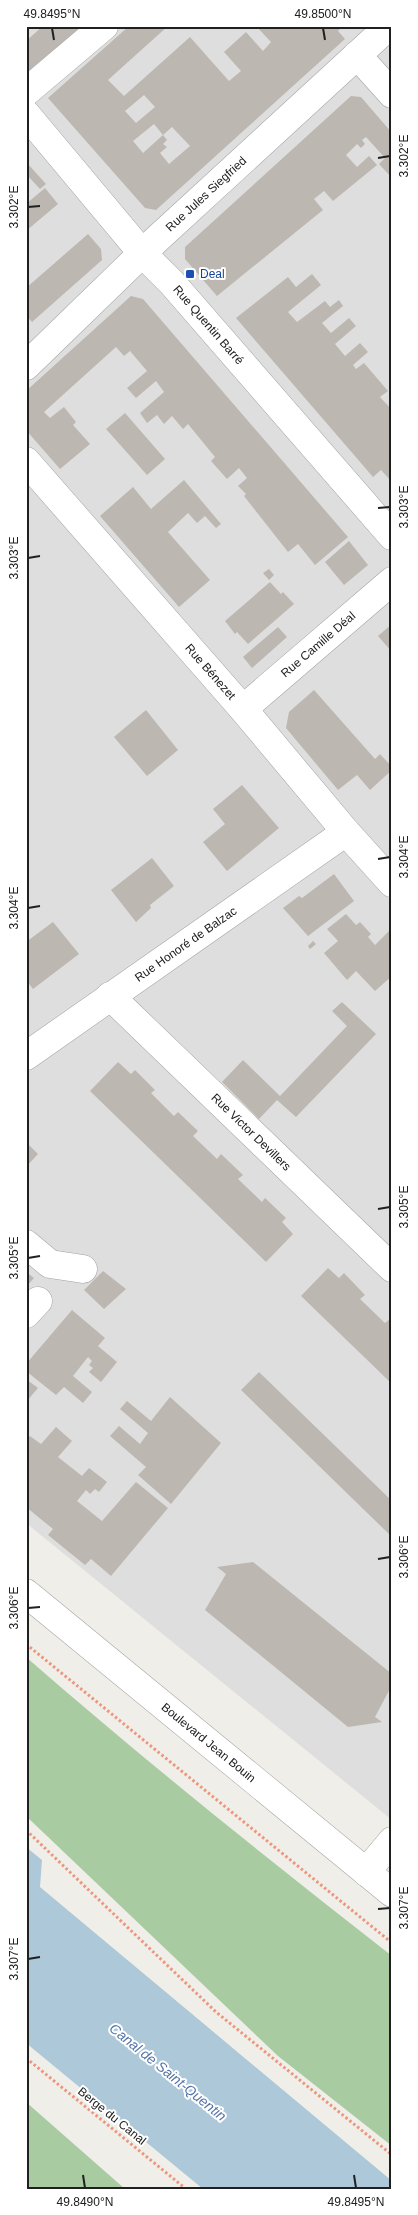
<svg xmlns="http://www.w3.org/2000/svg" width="418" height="2215" viewBox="0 0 418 2215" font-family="Helvetica,sans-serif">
<rect width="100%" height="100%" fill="#f0eee8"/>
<path fill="#dedede" d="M26,26H392V1820L26,1523Z"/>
<path fill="#a8cba1" d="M26,1657C145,1761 268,1859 392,1956V2146L278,2056L26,1816Z
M26,2102L125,2189H26Z"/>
<path fill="#adc9d9" d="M26,1847L42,1860L40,1887L392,2181V2189H203L26,2043Z"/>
<path fill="#bdb7b1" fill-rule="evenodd" d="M43,26H82L27,74L26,41Z
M129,26H168L108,80L124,96L190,37L229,81L241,71L224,52L246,32L263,51L271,42L256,26H343L338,31L345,39L156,210L145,208L48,98ZM144,95L155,107L136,123L125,111ZM154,124L163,135L143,153L133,141ZM172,127L190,146L169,164L160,153L167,147L163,144L167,140L163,135Z
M351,96L361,97L392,133V178L379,164L385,158L366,137L362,140L365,144L361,148L357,144L346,155L357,167L369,156L377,165L333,201L324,191L314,199L323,210L217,296L185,259V247Z
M28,164L46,184L40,189L26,174Z
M45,188L58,204L26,231V204Z
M88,234L101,249L102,260L32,322L26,315V288Z
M312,274L321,285L288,312L297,322L325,301L330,307L339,300L343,306L322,323L331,333L349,318L356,326L335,344L345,356L360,343L368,352L353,365L356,369L364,363L388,391L380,397L392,410V482L381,470L373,477L236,318L288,277L296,287Z
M131,296L143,299L348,537L315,565L298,544L288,552L244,496L246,494L238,486L247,478L239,468L227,479L211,461L215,457L188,424L183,429L172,416L164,424L157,415L147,423L140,413L164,392L156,381L136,398L127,388L147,371L130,351L124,356L116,347L44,412L50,418L64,407L76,422L73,425L90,444L60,469L26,430V391Z
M125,413L165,459L147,475L106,429Z
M184,480L221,524L216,528L205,516L197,523L188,513L168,532L210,580L179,607L100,516L133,487L151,509Z
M349,541L368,565L344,585L325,562Z
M269,569L274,575L269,580L263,573Z
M270,582L281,594L283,592L294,604L248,644L237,632L235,634L225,621Z
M392,624V652L378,636Z
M278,627L287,637L252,668L243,657Z
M314,690L375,759L380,754L392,767V770L370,790L357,775L338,790L286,728L289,712Z
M146,710L178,750L147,776L114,737Z
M242,785L279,828L227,871L203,842L225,824L213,809Z
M152,858L174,886L150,905L151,908L136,922L111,890Z
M334,874L354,901L308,936L283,908L299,896L302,898Z
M346,914L356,925L360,922L371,934L368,937L375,945L389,931L392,934V976L375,991L356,971L347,980L324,953L338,941L327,929Z
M53,922L79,954L33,989L26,980V942Z
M313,941L316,944L310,949L308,946Z
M342,1002L376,1034L296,1117L277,1100L259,1119L222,1082L243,1060L280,1096L347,1026L332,1011Z
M118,1062L131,1074L135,1070L155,1090L151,1093L174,1116L178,1112L198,1131L193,1136L217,1159L221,1154L243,1175L238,1179L262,1202L265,1198L286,1218L282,1222L293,1234L266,1262L90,1091Z
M26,1142L38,1154L26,1167Z
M328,1268L339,1278L344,1273L365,1295L360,1299L385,1323L390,1319L392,1321V1380L390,1382L301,1296Z
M103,1271L126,1289L104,1309L84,1290Z
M26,1272L34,1278L26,1287Z
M72,1310L105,1338L98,1346L117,1362L101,1382L89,1372L93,1368L89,1365L92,1361L88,1357L73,1376L92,1392L83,1403L64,1387L56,1395L26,1371V1364Z
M259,1372L392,1501V1537L241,1390Z
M26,1379L38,1388L26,1402Z
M170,1397L221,1443L171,1504L138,1475L146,1467L110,1436L119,1426L140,1444L148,1433L120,1409L127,1401L151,1421Z
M56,1427L72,1441L58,1457L82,1476L89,1468L107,1482L99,1492L95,1489L90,1494L86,1490L77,1501L102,1521L136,1482L168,1508L111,1576L91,1559L85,1565L48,1535L53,1529L26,1507V1440L30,1436L41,1444Z
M253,1562L392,1674V1685L375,1717L382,1722L348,1727L205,1610L226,1574L217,1567Z"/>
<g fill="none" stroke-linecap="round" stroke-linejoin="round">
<defs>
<g id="minor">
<path d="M357,55L392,94"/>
<path d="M26,92L104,26"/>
<path id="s1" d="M26,114L143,254L172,283L392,536"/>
<path id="s2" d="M26,366L156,240L389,26"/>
<path id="s3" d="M26,461L243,709L346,832L392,883"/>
<path id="s4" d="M243,709L392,581"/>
<path id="s5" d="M110,996L392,1268"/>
<path id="s6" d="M26,1056L346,832"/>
<path d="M26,1244L50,1264L83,1269"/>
<path d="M26,1314L38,1301"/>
<path id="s7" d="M26,1593L392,1893"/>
<path d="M366,1872L392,1841"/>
</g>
</defs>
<use href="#minor" stroke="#a4a4a4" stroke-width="29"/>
<path stroke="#ec967d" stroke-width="3" stroke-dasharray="2.5 2.5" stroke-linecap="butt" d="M26,1644L392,1943
M26,1830L216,2012L392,2155
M26,2058L186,2189"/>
<use href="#minor" stroke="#fff" stroke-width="28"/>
</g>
<path fill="none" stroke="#202020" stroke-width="2" d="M52,28L54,40M323,28L325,40M378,158L390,156M28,207L40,206M378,508L390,507M28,558L40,556M378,859L390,857M28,908L40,906M378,1209L390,1207M28,1258L40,1256M378,1559L390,1557M28,1608L40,1607M378,1909L390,1908M28,1959L40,1957M83,2175L85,2188M354,2175L356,2188"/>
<rect fill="#1a4fb4" stroke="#fff" stroke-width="2" x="185" y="269" width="10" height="10" rx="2.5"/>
<g text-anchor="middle" stroke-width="4" stroke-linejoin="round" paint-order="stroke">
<g font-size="12" fill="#202020" stroke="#fff">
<text dy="4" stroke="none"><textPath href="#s2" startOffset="249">Rue Jules Siegfried</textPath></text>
<text dy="4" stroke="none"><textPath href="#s1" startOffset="279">Rue Quentin Barré</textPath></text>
<text dy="4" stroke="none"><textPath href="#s4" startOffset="99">Rue Camille Déal</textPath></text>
<text dy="4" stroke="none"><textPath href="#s3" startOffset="280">Rue Bénezet</textPath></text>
<text dy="4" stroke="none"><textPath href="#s6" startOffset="195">Rue Honoré de Balzac</textPath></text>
<text dy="4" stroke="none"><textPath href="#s5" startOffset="196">Rue Victor Devillers</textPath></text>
<text dy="4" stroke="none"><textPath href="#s7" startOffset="236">Boulevard Jean Bouin</textPath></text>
<text transform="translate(112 2116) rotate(39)" y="4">Berge du Canal</text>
</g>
<g font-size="12" fill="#164399" stroke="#fff" text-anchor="start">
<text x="200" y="278">Deal</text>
</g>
<g font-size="14" font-style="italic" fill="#5675a7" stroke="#fff">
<text transform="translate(168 2072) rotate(39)" y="5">Canal de Saint-Quentin</text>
</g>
</g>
<rect width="418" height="2215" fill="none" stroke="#ffffff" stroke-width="55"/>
<rect x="28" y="28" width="362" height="2160" fill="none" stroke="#202020" stroke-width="2"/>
<g font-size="12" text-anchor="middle" fill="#202020">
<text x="52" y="18">49.8495°N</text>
<text x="323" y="18">49.8500°N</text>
<text transform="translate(404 156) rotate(-90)" y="4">3.302°E</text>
<text transform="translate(14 207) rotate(-90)" y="4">3.302°E</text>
<text transform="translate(404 507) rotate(-90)" y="4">3.303°E</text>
<text transform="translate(14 558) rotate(-90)" y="4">3.303°E</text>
<text transform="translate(404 857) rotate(-90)" y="4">3.304°E</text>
<text transform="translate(14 908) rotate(-90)" y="4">3.304°E</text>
<text transform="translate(404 1207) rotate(-90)" y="4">3.305°E</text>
<text transform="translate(14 1258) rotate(-90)" y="4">3.305°E</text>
<text transform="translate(404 1557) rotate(-90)" y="4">3.306°E</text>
<text transform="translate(14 1608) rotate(-90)" y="4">3.306°E</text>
<text transform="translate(404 1908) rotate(-90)" y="4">3.307°E</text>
<text transform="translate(14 1959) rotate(-90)" y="4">3.307°E</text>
<text x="85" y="2206">49.8490°N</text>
<text x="356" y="2206">49.8495°N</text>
</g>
</svg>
